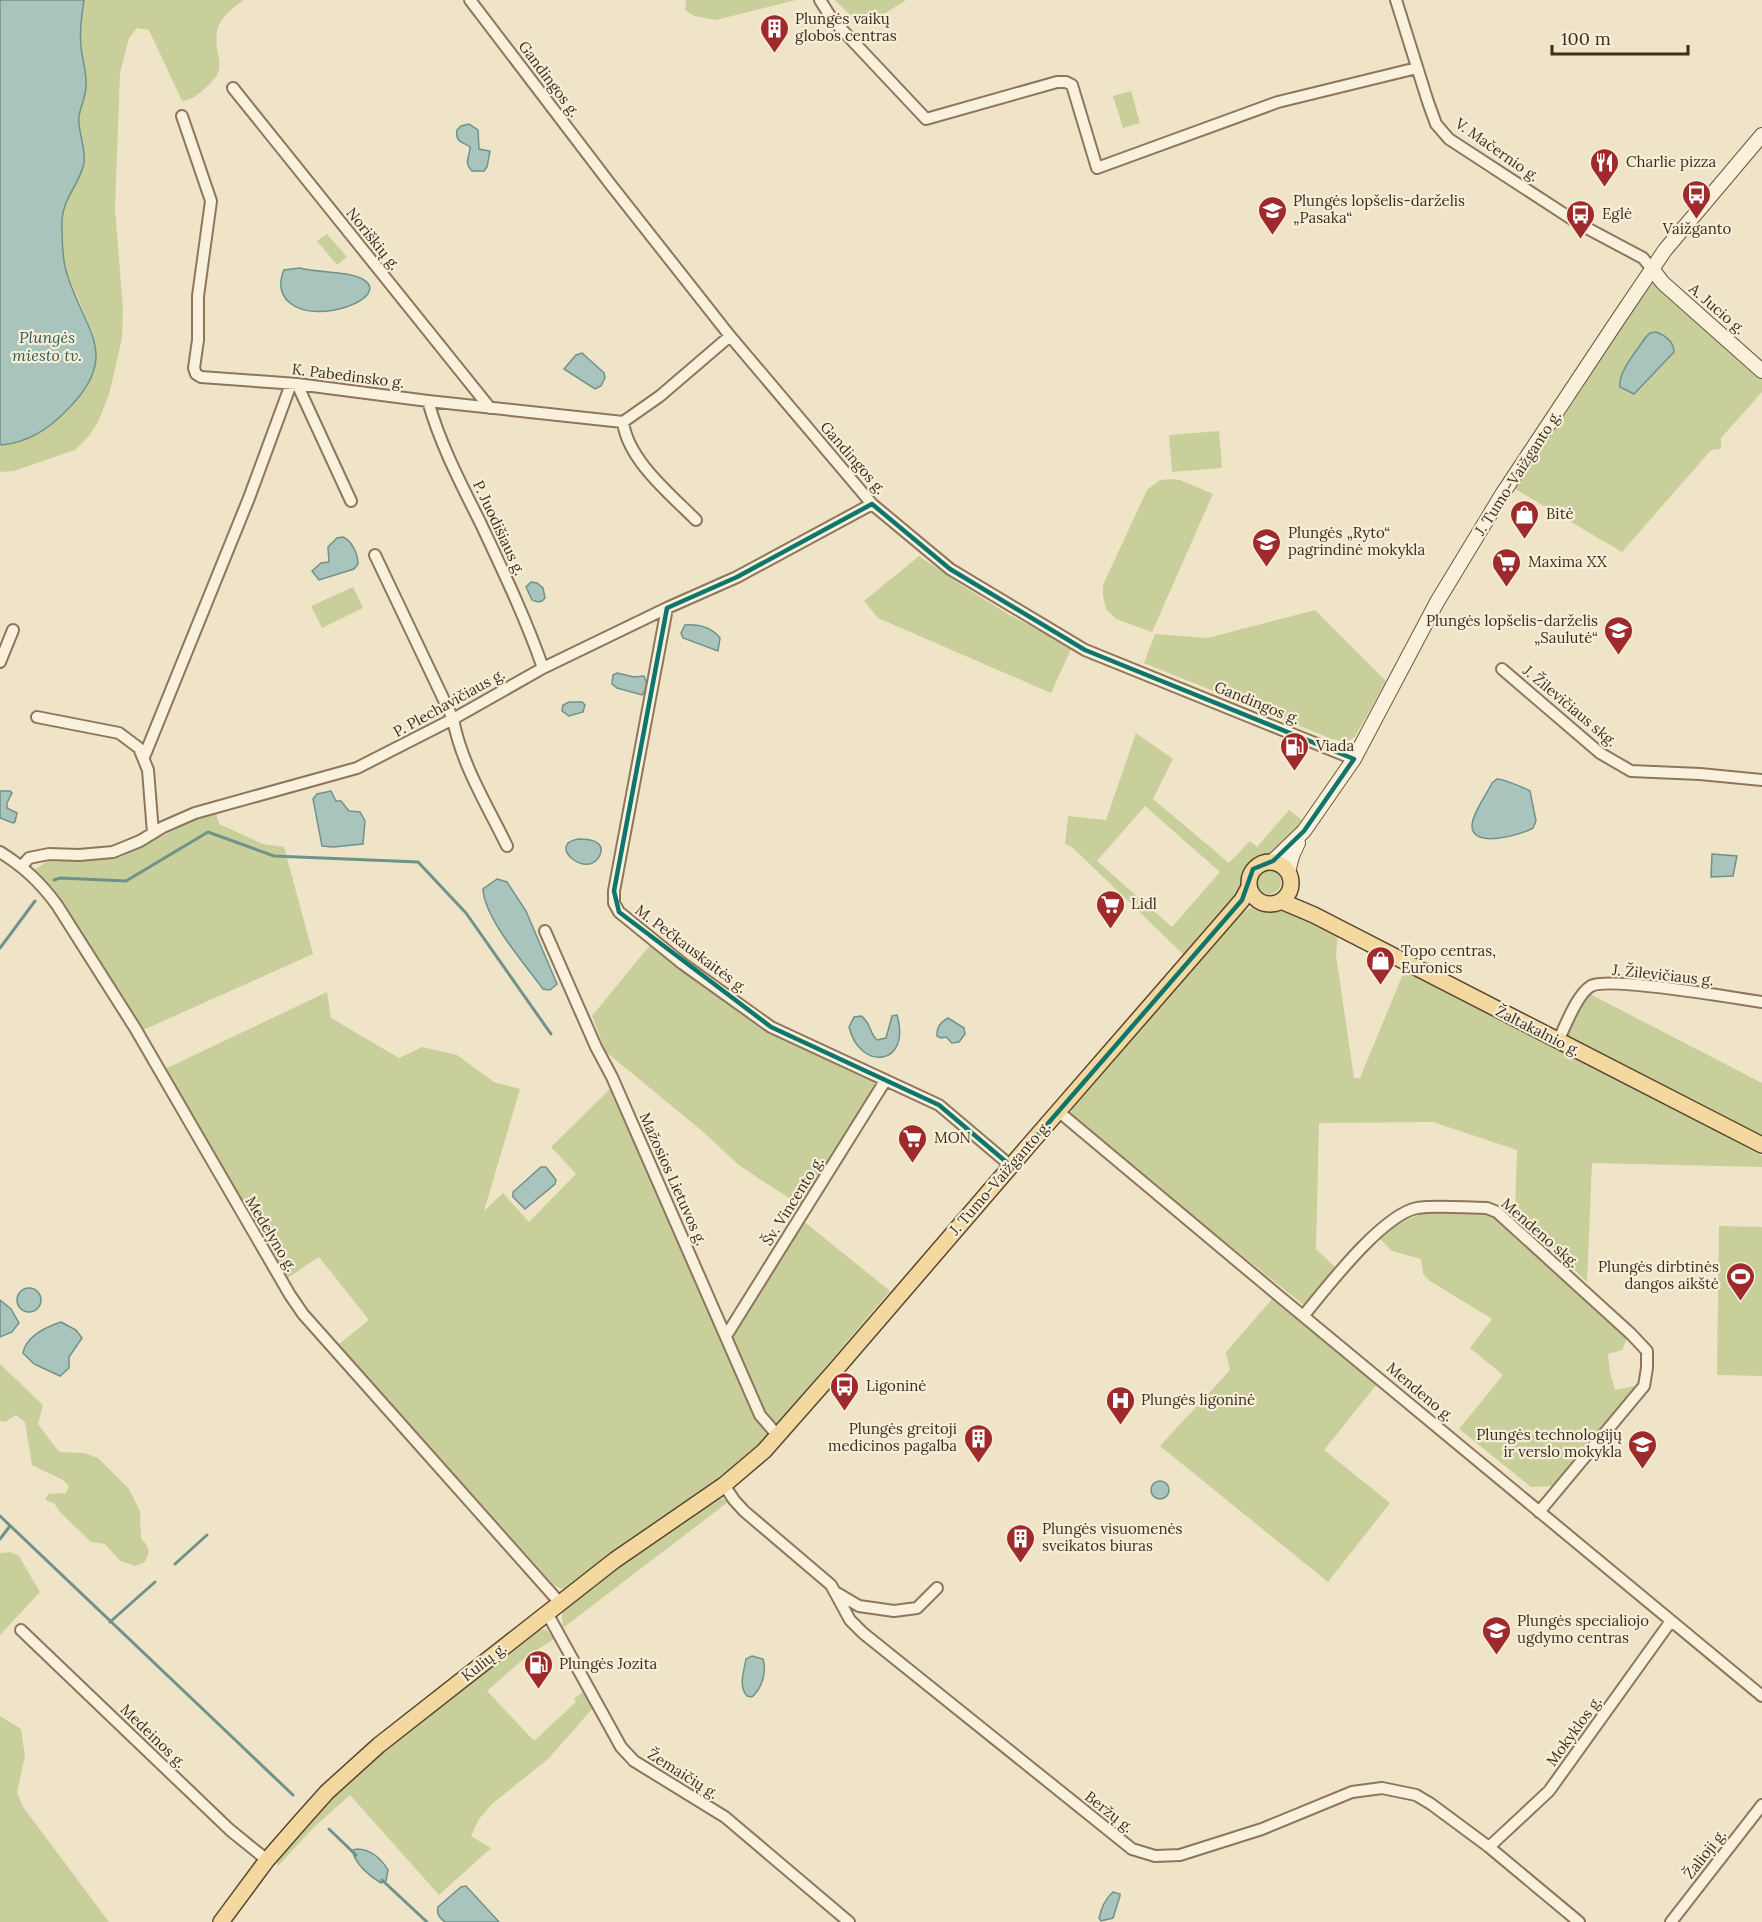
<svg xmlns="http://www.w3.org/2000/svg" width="1762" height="1922" viewBox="0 0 1762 1922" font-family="Lora,serif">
<rect width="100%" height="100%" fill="#f0e4c8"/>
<path fill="#c9cf9b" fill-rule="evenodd" d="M84,0H243C233,9 219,17 217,32C213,59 232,68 203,90C196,96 191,100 182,101L149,30L137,28L129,38L120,73L115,209L123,308L122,338L109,395L98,422L89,436L75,450L14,471L0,472V444L17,443L92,377L96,361V346L92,331L65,268L62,251V216L65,203L80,174L84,163V152L79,117L86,88L80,34Z
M686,0H796L716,20L694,16L685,10Z
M835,0H906L881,16L855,20Z
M1131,91L1140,123L1123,128L1113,96Z
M327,234L347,257L337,265L317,241Z
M1652,282L1762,378V392L1721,438V449L1711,450L1622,552L1515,489Z
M1219,431L1222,468L1172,472L1169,435Z
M1171,479L1180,480L1213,494L1152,632L1116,619L1106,609L1103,596V585L1147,490L1160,480Z
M919,556L963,586L1011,616L1072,647L1051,693L878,618L864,601Z
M353,587L363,608L322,628L311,606Z
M1315,610L1386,681L1355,737L1346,742L1332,739L1144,663L1155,634L1207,638Z
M1136,733L1173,759L1153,799L1229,863L1250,841L1257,847L1289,810L1303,821L1284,848L1270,857L1257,859L1251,863L1246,871L1243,888L1185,956L1072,847L1065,844L1068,816L1106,820ZM1145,806L1220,872L1172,927L1097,861Z
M216,813L219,824L263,844L284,847L313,954L141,1031L33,871L46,862L121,857L196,819Z
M1257 882a12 12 0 1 1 24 0a12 12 0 1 1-24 0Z
M1254,906H1279L1338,934L1336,955L1354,1078H1360L1405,969L1628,1083L1762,1156V1167L1592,1163L1587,1282L1515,1212L1517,1150L1433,1122L1319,1123L1316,1249L1338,1270L1306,1307L1074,1120L1071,1113L1072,1104L1228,923L1245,911Z
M650,945L767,1032L876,1083L801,1206L740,1166L701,1130L606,1052L592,1016Z
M327,992L331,1018L399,1058L422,1047L457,1055L494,1082L520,1089L484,1211L503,1193L529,1222L576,1174L551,1147L611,1088L725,1344L802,1220L890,1291L764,1439L723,1476L569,1587L562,1589L554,1585L338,1345L369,1320L319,1257L286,1279L163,1070Z
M1588,993L1762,1083V1139L1567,1037Z
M1491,1212L1627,1339L1622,1350L1608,1354L1610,1372L1615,1390L1635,1386L1636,1390L1556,1486L1531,1487L1459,1429L1503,1375L1470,1348L1492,1319L1430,1281L1423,1274L1421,1259L1392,1251L1378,1237L1386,1229L1423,1213Z
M1719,1226L1762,1227V1376L1717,1375Z
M1274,1297L1377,1384L1324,1450L1390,1503L1328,1582L1160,1446L1230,1370L1226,1352Z
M0,1364L43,1405L38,1424L59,1452L84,1453L98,1458L129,1489L140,1511L141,1539C150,1547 150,1552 145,1562L136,1566L120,1561L105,1544L91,1542L59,1511L54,1503L45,1500L48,1494L66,1493L69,1486L63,1480L32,1465L25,1422L16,1415L5,1422L0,1421Z
M722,1498L728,1502L563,1628L562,1614L564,1609L623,1561L704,1506L706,1508Z
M10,1552L19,1556L40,1592L0,1635V1553Z
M538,1629L547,1630L554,1639L526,1657L487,1691L534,1741L576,1702L574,1699L584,1691L593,1708L548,1759L493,1803L479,1819L471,1836L491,1848L439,1895L350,1795L314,1827L278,1866L276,1860L317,1812L379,1752Z
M0,1716L21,1729L25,1756L17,1792L23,1807L109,1922H0Z"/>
<path fill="#a9c4bc" stroke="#6f938a" stroke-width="1.5" d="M0,0H84C82,15 79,30 81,46C82,59 87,72 86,86C86,97 80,107 79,117C78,133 86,147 84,163C80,184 62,199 62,222C62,237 62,253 65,267C81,329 126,353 65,412C47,430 28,442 2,445L0,444Z
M469,124L478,130L479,149L490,151L487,167L484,171H472C463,161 470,158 470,147C462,141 455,143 457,130L461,126Z
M300,268C318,273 350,271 364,280C391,297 318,326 290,303C279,294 279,282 284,270Z
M1656,332C1665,335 1674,342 1674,352L1634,394L1620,387C1618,371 1637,351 1645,338L1650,333Z
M582,353L604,373L605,378L601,386L595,389L564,369L576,355Z
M343,537C352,541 358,554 358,564L354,569L319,580L312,571L321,563L329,562L328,547L337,538Z
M531,582L537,583L543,588L545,598L542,601L538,602L532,600L526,587Z
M685,625C699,624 711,627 720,638L718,651L683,638L681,633Z
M617,673L634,677L644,676C648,684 647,689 642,695L617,688L612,684L613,675Z
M569,702H582L585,705L583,712L569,716L562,711L563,705Z
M1497,779C1503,779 1525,788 1530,791L1536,821L1533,828C1521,835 1472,849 1472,826C1472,814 1487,794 1492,783Z
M0,791H10L12,793L7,803V808L17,813L15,822L13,823L0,818Z
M331,791L336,801H341L349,811L360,812L365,821L363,844L333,847L322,846L313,799L317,794Z
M578,839C587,839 606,840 600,855C589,881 545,845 578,839Z
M1712,854L1737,856L1733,876L1711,877Z
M497,879L507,882L526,911L557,984L550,990L543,989C525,964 484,918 483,889Z
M897,1015C912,1066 860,1072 849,1027L854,1017L861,1016C871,1022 869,1033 877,1040L886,1038L892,1016Z
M948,1018L964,1028L965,1034L959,1042L952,1043L946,1037L941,1038L937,1036C937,1026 940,1023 948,1018Z
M541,1167H546L556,1180L555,1184L525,1209L513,1197V1192Z
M17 1300a12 12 0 1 1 24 0a12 12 0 1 1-24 0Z
M0,1300L11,1309L19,1323L12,1332L0,1337Z
M61,1322L76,1330L82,1338L69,1357V1368L60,1376L34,1364L23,1353C26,1336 46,1327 61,1322Z
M1151 1490a9 9 0 1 1 18 0a9 9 0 1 1-18 0Z
M752,1656L763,1659C767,1672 762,1688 752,1697L747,1696C738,1686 744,1672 746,1659Z
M357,1849C370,1849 381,1858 388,1870L386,1881L381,1883C371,1877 353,1863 353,1850Z
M466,1886L499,1922H445C440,1918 436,1914 438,1907L461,1887Z
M1113,1892L1120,1894V1896L1113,1918L1101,1921L1099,1918C1101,1909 1106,1898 1113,1892Z"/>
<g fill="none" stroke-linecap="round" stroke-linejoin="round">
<path stroke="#6f938a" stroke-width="3" d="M54,880L60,878L126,881L208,832L274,856L418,862L466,913L551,1034
M0,948L35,901
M0,1516L293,1795
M0,1539L10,1526
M175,1564L207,1535
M110,1622L155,1582
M329,1829L356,1855
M382,1880L427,1922"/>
<defs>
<path id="street" d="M470,0L611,185L730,336L872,504L950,569L1085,650L1354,759
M820,0L832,19L926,119L1057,82H1066L1072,85L1097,168L1278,102L1417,68
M1396,0L1428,102L1436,124L1449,139L1581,225L1643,258L1652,269
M233,88L490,408
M182,116L211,201L198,296V340L194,368L196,374L201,377L297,384L428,401L623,422L660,396L730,336
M297,384L351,501
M428,401C440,444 461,484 481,524C503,571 526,619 543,668
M623,422C628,460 670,494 696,520
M375,555L453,719C461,763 487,805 507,846
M667,608L614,891V903L619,912L683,964L771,1027L939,1105L1011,1166
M0,662L13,630
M1502,669L1600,753L1631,771L1700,774L1762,780
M37,717L119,733L139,748L148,770L153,833
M144,757L249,498L291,384
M0,852C24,867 40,882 57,905L135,1028L290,1295L303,1314L560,1603
M22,866L29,858L49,854L79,855L113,852L140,841L163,827L195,813L357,768L453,719L543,668L667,608L737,577L872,504
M545,931L596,1047L612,1077L760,1415L778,1436
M1558,1041C1565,1027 1577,994 1591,986C1610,976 1733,998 1762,1002
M1058,1111L1273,1291L1762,1696
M1304,1315C1328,1286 1382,1215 1417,1208C1437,1205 1466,1208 1487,1208L1497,1212L1631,1334L1647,1351V1368L1644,1386L1539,1512
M726,1336L885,1081
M724,1485L734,1500L744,1511L831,1585L850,1620L863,1633L1132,1849L1155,1856L1180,1855L1262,1829L1352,1792L1382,1788L1416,1795L1431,1804L1489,1847L1579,1922
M837,1593L859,1606L894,1611L917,1608L937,1588
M547,1613L621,1747L634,1761L725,1817L849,1922
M21,1630L230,1830L267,1860
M1489,1847L1549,1791L1671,1621
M1671,1922L1762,1805"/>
<path id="secondary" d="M1652,269L1663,283L1762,371
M1273,861L1304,831L1354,759L1437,602L1503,493L1617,321L1665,250L1762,135
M1288,872L1292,856L1298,843"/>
<path id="primary" d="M1249 883a21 21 0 1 1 42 0a21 21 0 1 1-42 0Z
M1281,901L1314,915L1762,1145
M221,1922L267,1860L302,1820L327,1792L379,1745L615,1560L724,1485L764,1451L838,1367L1029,1145L1223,922L1242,900L1249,887"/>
</defs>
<use href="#street" stroke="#8d765c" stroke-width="14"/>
<use href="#secondary" stroke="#6f573f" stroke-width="16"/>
<use href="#primary" stroke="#5b4430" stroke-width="18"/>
<use href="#street" stroke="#faf1dc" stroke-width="10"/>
<use href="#secondary" stroke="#faf1dc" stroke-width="14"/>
<use href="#primary" stroke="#f3d9a0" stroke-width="15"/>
</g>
<path fill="none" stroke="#0f766e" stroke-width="4.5" stroke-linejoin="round" d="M872,504L950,569L1085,650L1354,759L1304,831L1273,861L1253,869L1242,900L1011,1166L939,1105L771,1027L619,912L614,891L667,608L737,577Z"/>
<defs>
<symbol id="building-pin" viewBox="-11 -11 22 30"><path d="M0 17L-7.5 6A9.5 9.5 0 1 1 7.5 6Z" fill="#9e2a2b" stroke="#f7eed8"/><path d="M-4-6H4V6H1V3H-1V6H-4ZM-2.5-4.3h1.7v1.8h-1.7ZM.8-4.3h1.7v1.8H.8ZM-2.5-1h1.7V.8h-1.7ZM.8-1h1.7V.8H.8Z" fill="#fff"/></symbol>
<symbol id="restaurant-pin" viewBox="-11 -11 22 30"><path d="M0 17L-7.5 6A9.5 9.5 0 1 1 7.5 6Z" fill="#9e2a2b" stroke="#f7eed8"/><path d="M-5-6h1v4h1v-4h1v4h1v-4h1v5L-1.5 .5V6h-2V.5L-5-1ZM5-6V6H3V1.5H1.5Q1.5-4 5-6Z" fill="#fff"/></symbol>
<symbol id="bus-pin" viewBox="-11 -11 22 30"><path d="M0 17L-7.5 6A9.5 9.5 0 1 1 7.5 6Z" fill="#9e2a2b" stroke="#f7eed8"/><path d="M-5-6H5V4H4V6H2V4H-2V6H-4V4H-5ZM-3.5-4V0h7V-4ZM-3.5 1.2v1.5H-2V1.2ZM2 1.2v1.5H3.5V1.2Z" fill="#fff"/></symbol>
<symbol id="school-pin" viewBox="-11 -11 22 30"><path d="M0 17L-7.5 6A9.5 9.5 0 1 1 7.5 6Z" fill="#9e2a2b" stroke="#f7eed8"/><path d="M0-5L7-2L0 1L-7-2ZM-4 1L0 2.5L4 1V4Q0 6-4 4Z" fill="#fff"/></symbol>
<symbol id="shop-pin" viewBox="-11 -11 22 30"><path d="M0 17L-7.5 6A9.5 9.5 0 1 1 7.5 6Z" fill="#9e2a2b" stroke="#f7eed8"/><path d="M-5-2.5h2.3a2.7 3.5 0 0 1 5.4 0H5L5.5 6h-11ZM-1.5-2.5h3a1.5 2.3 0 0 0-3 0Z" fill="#fff"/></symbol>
<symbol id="supermarket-pin" viewBox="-11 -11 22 30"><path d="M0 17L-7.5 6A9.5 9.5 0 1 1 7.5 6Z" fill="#9e2a2b" stroke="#f7eed8"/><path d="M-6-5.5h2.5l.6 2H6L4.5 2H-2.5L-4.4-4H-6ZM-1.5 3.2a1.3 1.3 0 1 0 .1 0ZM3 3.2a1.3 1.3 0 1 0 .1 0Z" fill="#fff"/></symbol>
<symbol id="fuel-pin" viewBox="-11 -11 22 30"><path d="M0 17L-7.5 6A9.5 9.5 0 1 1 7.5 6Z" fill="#9e2a2b" stroke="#f7eed8"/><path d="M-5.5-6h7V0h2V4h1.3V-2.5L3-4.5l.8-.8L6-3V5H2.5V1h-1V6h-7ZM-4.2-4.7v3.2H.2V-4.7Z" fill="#fff"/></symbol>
<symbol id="stadium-pin" viewBox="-11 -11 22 30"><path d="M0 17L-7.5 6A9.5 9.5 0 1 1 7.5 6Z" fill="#9e2a2b" stroke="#f7eed8"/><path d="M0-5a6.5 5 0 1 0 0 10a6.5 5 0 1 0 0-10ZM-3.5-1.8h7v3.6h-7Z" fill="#fff"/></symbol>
<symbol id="hospital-pin" viewBox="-11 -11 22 30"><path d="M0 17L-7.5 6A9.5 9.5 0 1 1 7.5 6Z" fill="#9e2a2b" stroke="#f7eed8"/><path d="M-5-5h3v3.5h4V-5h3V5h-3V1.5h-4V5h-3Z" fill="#fff"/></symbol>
</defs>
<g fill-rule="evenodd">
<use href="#building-pin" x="758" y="12" width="33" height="45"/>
<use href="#restaurant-pin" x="1588" y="146" width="33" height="45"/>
<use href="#bus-pin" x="1680" y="178" width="33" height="45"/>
<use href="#school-pin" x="1256" y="194" width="33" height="45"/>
<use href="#bus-pin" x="1564" y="198" width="33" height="45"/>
<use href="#shop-pin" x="1508" y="498" width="33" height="45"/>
<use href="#school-pin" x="1250" y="526" width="33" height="45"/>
<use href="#supermarket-pin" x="1490" y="546" width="33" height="45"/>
<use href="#school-pin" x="1602" y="614" width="33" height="45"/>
<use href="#fuel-pin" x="1278" y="730" width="33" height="45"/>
<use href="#supermarket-pin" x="1094" y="888" width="33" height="45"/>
<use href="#shop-pin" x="1364" y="944" width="33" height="45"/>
<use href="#supermarket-pin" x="896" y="1122" width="33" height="45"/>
<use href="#stadium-pin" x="1724" y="1260" width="33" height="45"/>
<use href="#bus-pin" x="828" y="1370" width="33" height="45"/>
<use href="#hospital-pin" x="1104" y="1384" width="33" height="45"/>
<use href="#building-pin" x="962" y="1422" width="33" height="45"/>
<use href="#school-pin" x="1626" y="1428" width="33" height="45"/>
<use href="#building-pin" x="1004" y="1522" width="33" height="45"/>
<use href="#school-pin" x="1480" y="1614" width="33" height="45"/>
<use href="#fuel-pin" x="522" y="1648" width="33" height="45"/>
</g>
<g text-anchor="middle" stroke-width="4.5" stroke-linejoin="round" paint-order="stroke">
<g font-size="15" fill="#3d2e20" stroke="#f7eed8" text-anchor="start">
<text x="795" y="24">Plungės vaikų<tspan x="795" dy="17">globos centras</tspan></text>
<text x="1626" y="167">Charlie pizza</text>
<text x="1293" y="206">Plungės lopšelis-darželis<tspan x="1293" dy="17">„Pasaka“</tspan></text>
<text x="1602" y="219">Eglė</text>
<text x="1697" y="234" text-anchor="middle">Vaižganto</text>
<text x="1546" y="519">Bitė</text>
<text x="1288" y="538">Plungės „Ryto“<tspan x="1288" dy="17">pagrindinė mokykla</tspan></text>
<text x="1528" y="567">Maxima XX</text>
<text x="1598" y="626" text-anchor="end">Plungės lopšelis-darželis<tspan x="1598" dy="17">„Saulutė“</tspan></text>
<text x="1316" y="751">Viada</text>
<text x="1131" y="909">Lidl</text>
<text x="1401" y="956">Topo centras,<tspan x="1401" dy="17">Euronics</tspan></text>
<text x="934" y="1143">MON</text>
<text x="1719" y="1272" text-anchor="end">Plungės dirbtinės<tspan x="1719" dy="17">dangos aikštė</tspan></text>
<text x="866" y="1391">Ligoninė</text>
<text x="1141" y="1405">Plungės ligoninė</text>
<text x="957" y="1434" text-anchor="end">Plungės greitoji<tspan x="957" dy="17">medicinos pagalba</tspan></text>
<text x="1622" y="1440" text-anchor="end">Plungės technologijų<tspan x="1622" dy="17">ir verslo mokykla</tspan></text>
<text x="1042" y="1534">Plungės visuomenės<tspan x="1042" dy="17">sveikatos biuras</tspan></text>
<text x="1517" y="1626">Plungės specialiojo<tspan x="1517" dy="17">ugdymo centras</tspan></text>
<text x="559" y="1669">Plungės Jozita</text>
</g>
<g font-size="15" fill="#3d2e20" stroke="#f7eed8">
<text transform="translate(549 79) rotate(53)" y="5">Gandingos g.</text>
<text transform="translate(1497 150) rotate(35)" y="5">V. Mačernio g.</text>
<text transform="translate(373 239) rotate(51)" y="5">Noriškių g.</text>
<text transform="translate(1717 309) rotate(41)" y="5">A. Jucio g.</text>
<text transform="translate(348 376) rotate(7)" y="5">K. Pabedinsko g.</text>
<text transform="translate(853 458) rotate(49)" y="5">Gandingos g.</text>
<text transform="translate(1518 473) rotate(-57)" y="5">J. Tumo-Vaižganto g.</text>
<text transform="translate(499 528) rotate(65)" y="5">P. Juodišiaus g.</text>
<text transform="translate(449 703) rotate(-29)" y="5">P. Plechavičiaus g.</text>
<text transform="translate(1257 703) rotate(22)" y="5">Gandingos g.</text>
<text transform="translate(1570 706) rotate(40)" y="5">J. Žilevičiaus skg.</text>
<text transform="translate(691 949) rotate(37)" y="5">M. Pečkauskaitės g.</text>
<text transform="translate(1663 975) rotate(6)" y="5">J. Žilevičiaus g.</text>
<text transform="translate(1538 1031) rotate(27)" y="5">Žaltakalnio g.</text>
<text transform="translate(1000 1178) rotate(-49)" y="5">J. Tumo-Vaižganto g.</text>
<text transform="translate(673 1179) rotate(66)" y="5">Mažosios Lietuvos g.</text>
<text transform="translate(793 1201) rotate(-58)" y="5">Šv. Vincento g.</text>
<text transform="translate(1540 1233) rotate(41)" y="5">Mendeno skg.</text>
<text transform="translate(271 1234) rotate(59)" y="5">Medelyno g.</text>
<text transform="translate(1420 1392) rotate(40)" y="5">Mendeno g.</text>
<text transform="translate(484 1662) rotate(-38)" y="5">Kulių g.</text>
<text transform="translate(1574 1731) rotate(-54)" y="5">Mokyklos g.</text>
<text transform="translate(153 1736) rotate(44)" y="5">Medeinos g.</text>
<text transform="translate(683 1774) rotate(32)" y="5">Žemaičių g.</text>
<text transform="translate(1109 1812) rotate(38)" y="5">Beržų g.</text>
<text transform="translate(1705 1854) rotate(-52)" y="5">Žalioji g.</text>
</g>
<g font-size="16" font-style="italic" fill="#2f5d5a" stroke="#f7eed8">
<text x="47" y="343">Plungės<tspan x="47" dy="18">miesto tv.</tspan></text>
</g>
</g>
<path d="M1552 45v9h136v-9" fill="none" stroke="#3d2e20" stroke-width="3"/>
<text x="1561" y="45" font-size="18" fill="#3d2e20" stroke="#f7eed8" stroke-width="4.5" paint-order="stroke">100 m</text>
</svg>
